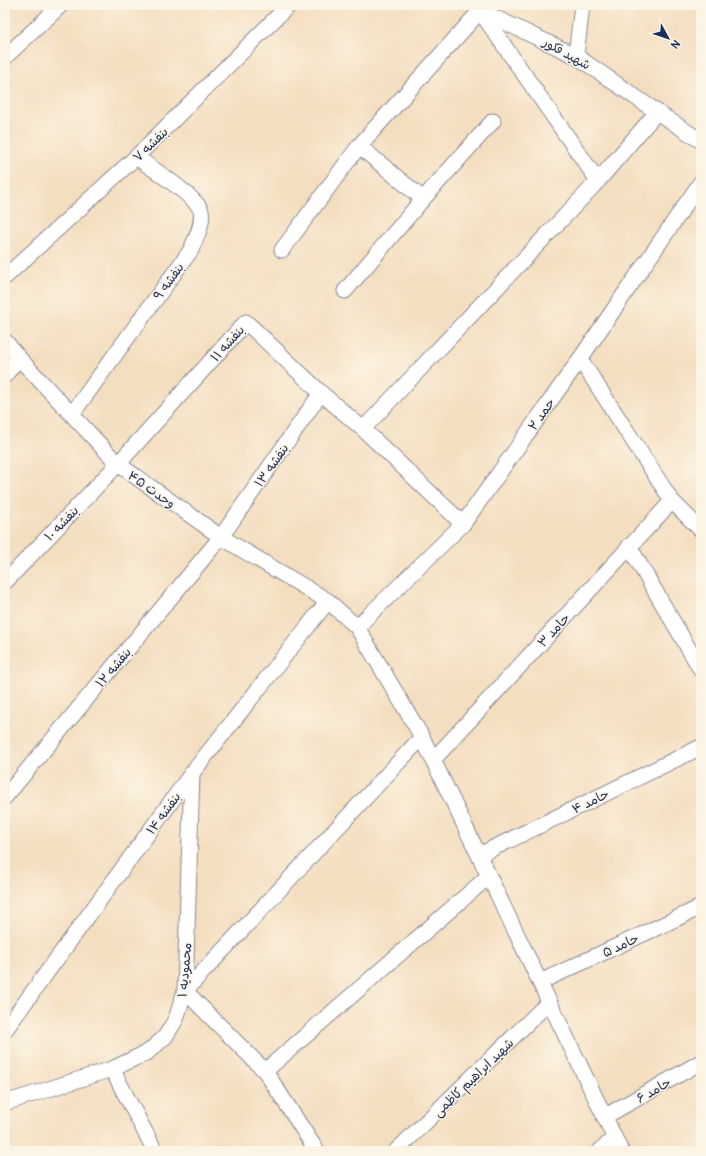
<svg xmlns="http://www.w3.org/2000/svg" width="706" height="1156" viewBox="0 0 706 1156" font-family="Pangolin,'Playpen Sans Arabic',sans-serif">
<rect width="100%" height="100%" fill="#fcf5e5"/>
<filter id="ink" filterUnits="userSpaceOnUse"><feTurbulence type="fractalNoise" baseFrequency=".025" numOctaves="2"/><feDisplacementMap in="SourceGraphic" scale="8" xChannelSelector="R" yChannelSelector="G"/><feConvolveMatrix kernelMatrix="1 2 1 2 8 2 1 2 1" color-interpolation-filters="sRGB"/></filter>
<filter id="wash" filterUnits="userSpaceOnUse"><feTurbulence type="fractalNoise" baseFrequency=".012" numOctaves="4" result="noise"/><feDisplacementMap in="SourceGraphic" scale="16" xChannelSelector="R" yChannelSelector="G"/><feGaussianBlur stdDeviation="0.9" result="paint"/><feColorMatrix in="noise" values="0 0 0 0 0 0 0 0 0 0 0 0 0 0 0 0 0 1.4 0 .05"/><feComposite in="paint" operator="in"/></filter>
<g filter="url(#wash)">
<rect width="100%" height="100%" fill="#f4dec0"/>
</g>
<g filter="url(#ink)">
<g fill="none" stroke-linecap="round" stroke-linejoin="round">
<defs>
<path id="minor" d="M481,11L576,56L657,112L701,141
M576,56L582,5
M5,57L61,5
M359,146L423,199
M282,250L359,146L480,11L598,181
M5,277L136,157L289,5
M345,291L423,199L493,121
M5,341L19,358L118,464L221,537L328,601L357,627L422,737L621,1151
M580,359L672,501L701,530
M5,375L19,358
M72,414L191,250C195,239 204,224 201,211C197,197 150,167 136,157
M363,429L598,181L657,112
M629,546L701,670
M5,582L118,464L246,322L321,393L363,429L463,524
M357,627L463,524L580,359L701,182
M422,737L185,991L265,1071L489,876
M433,760L672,501
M5,797L221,537L321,393
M479,855L701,747
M540,982L701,907
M5,1030L192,773L328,601
M112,1069L155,1151
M265,1071L317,1151
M5,1103L112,1069L148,1052L165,1037L176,1019L185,991L192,773
M604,1117L701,1062
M396,1151L549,1002
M600,1151L614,1138"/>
</defs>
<use href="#minor" stroke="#88868f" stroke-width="17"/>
<use href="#minor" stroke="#fff" stroke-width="15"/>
</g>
</g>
<g text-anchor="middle" stroke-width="3" stroke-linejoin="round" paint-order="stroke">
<g font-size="13" fill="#1b2f5e" stroke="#fcf5e5">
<text transform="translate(567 53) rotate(29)" y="5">شهید فکور</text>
<text transform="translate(150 144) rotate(-44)" y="5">بنفشه ۷</text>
<text transform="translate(168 281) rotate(-54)" y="5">بنفشه ۹</text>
<text transform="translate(227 343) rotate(-48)" y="5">بنفشه ۱۱</text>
<text transform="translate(541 414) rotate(-55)" y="5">حمد ۲</text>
<text transform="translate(271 465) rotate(-55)" y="5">بنفشه ۱۳</text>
<text transform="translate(152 489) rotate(35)" y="5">وحدت ۴۵</text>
<text transform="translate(61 523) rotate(-46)" y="5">بنفشه ۱۰</text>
<text transform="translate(553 630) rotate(-47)" y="5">حامد ۳</text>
<text transform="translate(113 667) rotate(-50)" y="5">بنفشه ۱۲</text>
<text transform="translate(590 801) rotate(-26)" y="5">حامد ۴</text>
<text transform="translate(163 813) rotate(-54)" y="5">بنفشه ۱۴</text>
<text transform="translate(620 945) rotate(-25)" y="5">حامد ۵</text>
<text transform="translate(184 970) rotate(-85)" y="5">محمودیه ۱</text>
<text transform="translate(473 1077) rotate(-44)" y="5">شهید ابراهیم کاظمی</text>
<text transform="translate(653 1090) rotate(-30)" y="5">حامد ۶</text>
</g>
</g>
<rect width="706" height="1156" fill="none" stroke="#fcf5e5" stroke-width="20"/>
<g transform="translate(668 38) rotate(130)" stroke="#fcf5e5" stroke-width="3" paint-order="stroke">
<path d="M0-3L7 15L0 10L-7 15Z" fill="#1b2f5e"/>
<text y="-6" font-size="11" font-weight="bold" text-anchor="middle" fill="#1b2f5e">N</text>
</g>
</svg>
